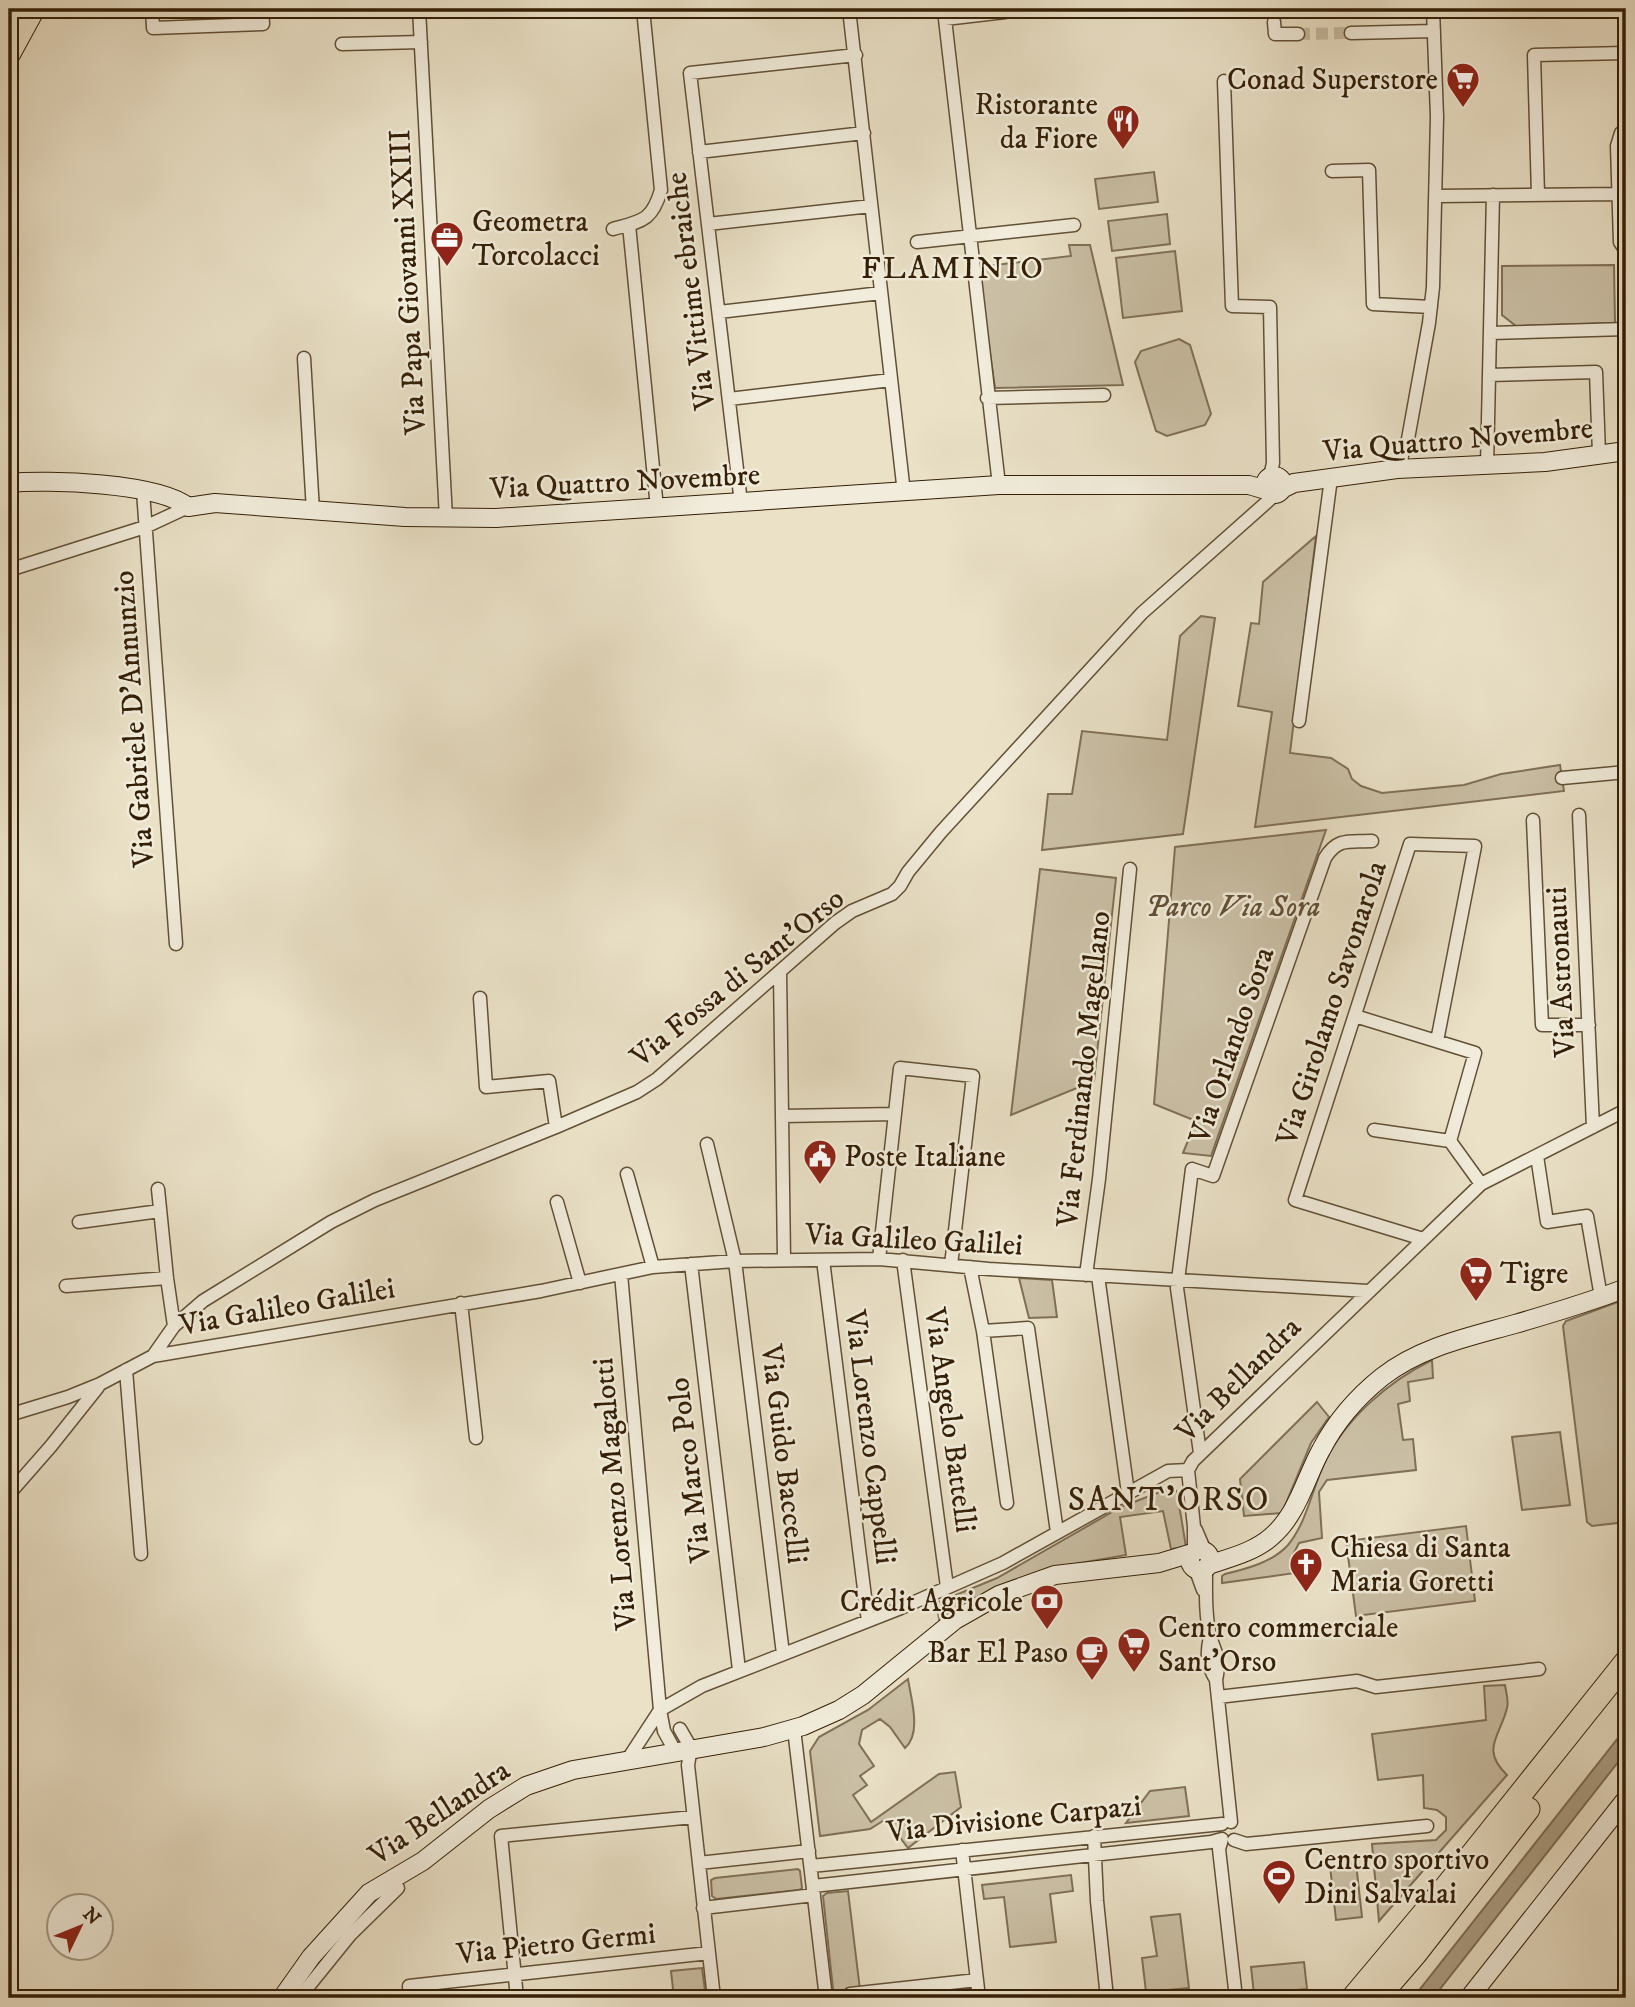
<svg xmlns="http://www.w3.org/2000/svg" width="1635" height="2007" viewBox="0 0 1635 2007" font-family="'IM FELL DW Pica',serif">
<rect width="100%" height="100%" fill="#eae1c7"/>
<filter id="stains"><feTurbulence type="fractalNoise" baseFrequency=".00286" numOctaves="4"/><feColorMatrix values="0 0 0 0 .2 0 0 0 0 .09 0 0 0 0 .02 0 0 0 .5 -.17"/></filter>
<radialGradient id="worn" r=".72"><stop offset=".6" stop-color="#630" stop-opacity="0"/><stop offset="1" stop-color="#630" stop-opacity=".3"/></radialGradient>
<path fill="#cbc0a6" stroke="#807056" stroke-width="2" d="M1154,172L1158,202L1099,209L1095,179Z
M1167,214L1170,244L1112,251L1108,221Z
M1069,245H1090L1123,385L995,388L978,267L1071,256Z
M1175,251L1182,311L1123,318L1116,258Z
M1614,265L1615,323L1516,326L1502,315V266Z
M1179,339L1190,345L1211,414L1205,425L1167,436L1156,431L1135,362L1141,351Z
M1316,536L1290,753L1331,758L1348,769L1352,779L1361,786L1382,793L1464,785L1501,774L1560,765L1564,791L1255,827L1272,712L1238,706L1251,623L1259,624L1263,582Z
M1201,616L1215,618L1183,834L1042,850L1048,794H1072L1082,731L1167,740L1180,636Z
M1326,830L1211,1156L1183,1153L1196,1121L1154,1104L1175,847Z
M1040,869L1116,878L1094,1081L1011,1115Z
M1019,1278L1052,1280L1057,1317L1029,1318Z
M1626,1299V1522L1592,1526L1587,1522L1563,1326L1566,1321Z
M1432,1360L1433,1378L1408,1382L1410,1401L1398,1404L1403,1440L1413,1439L1416,1470L1327,1480L1319,1492L1322,1538L1299,1543L1293,1555L1295,1573L1222,1583V1576L1225,1574C1246,1569 1273,1562 1288,1545C1307,1522 1312,1489 1325,1462C1346,1418 1389,1381 1432,1360Z
M1317,1402L1329,1417L1311,1443L1282,1513L1244,1516L1240,1479Z
M1560,1432L1570,1505L1522,1510L1512,1437Z
M1173,1487L1177,1492L1186,1547L1171,1549L1163,1511L1120,1517L1126,1555L1052,1568L940,1623L936,1603L997,1578L1121,1507Z
M1466,1526L1475,1601L1356,1616L1346,1541Z
M908,1679C911,1699 922,1733 905,1748L890,1727L880,1719L862,1730L859,1744L874,1766L860,1776L867,1785L853,1795L871,1822L939,1774L955,1772L961,1807L908,1848L886,1819L870,1829L820,1836L810,1751L819,1737L868,1710Z
M1505,1685C1506,1692 1509,1701 1507,1708C1500,1737 1480,1749 1507,1775L1379,1921L1372,1844L1436,1840L1446,1830V1817L1437,1810L1424,1808L1423,1775L1378,1780L1372,1734L1486,1720L1484,1686Z
M1185,1787L1189,1816L1126,1823L1150,1791Z
M1356,1863L1362,1917L1336,1920L1330,1866Z
M798,1869L800,1871L802,1888L799,1890L716,1899L712,1896L711,1880L715,1878Z
M1071,1875L1073,1891L1050,1894L1056,1942L1010,1947L1004,1897L984,1899L982,1885Z
M848,1891L861,1998H834L823,1896L827,1893Z
M1180,1914L1189,1988L1146,1992L1142,1958L1157,1956L1151,1917Z
M1304,1962L1307,1989L1254,1994L1251,1967Z
M702,1968L706,1998H674L671,1971Z"/>
<path fill="#ac9f85" stroke="#7c6c52" stroke-width="2" d="M1626,1728V1752L1433,1998H1413Z"/>
<g fill="none" stroke-linecap="round" stroke-linejoin="round">
<path stroke="#c6baa0" stroke-width="12" stroke-dasharray="12 6" stroke-linecap="butt" d="M1274,9V22
M1298,34L1351,33"/>
<defs>
<path id="street" d="M152,9L153,28L263,24L262,9
M419,9L446,518
M849,9L904,493
M1274,22L1275,34H1298
M1351,33L1434,31
M342,44L421,42
M1224,81L1232,306L1270,307L1273,463L1270,477
M1626,130L1621,133L1617,146L1620,242L1626,251
M699,152L864,133
M1332,171L1369,170L1373,304L1431,307
M1538,195L1534,55L1626,53
M1437,196L1619,194
M708,224L871,206
M629,225L657,508
M613,229C642,221 652,221 661,190L643,9
M917,242L1074,225
M719,312L881,293
M1490,333L1626,329
M304,358L313,511
M1489,375L1596,372L1599,454
M987,398L1104,395
M729,399L891,380
M1487,466L1493,195
M1397,469L1408,439L1429,323L1433,287L1437,117L1433,9
M999,485L945,19L1005,12
M143,491L176,944
M741,503L690,73L856,55
M9,570L145,527L188,507
M1299,721L1331,478
M1562,778L1626,772
M1579,815L1593,1127
M1533,820L1542,1025H1589
M780,972L784,1259
M480,998L486,1087L549,1081L556,1127
M1355,1016L1475,1053L1450,1141
M783,1116L895,1114
M1374,1130L1450,1141L1481,1184
M707,1144L735,1261L783,1654
M1537,1156L1547,1222L1587,1216L1601,1297
M627,1174L653,1267
M158,1189L167,1278L174,1326
M557,1202L580,1283
M79,1222L160,1211
M1423,1239L1295,1200L1410,844L1475,846L1437,1041
M879,1259L900,1068L973,1076L951,1265
M823,1260L868,1621
M903,1260L947,1587
M691,1264L739,1670
M970,1267L983,1331L1007,1503
M621,1274L660,1710L664,1731L675,1751
M1086,1275L1099,1179L1130,869
M1098,1276L1128,1493
M66,1286L167,1278
M461,1303L476,1438
M983,1331L1028,1328L1057,1532
M153,1356L174,1326L203,1301L331,1222L375,1200L556,1127L637,1092L657,1079L835,923L852,911L892,894L900,886L908,872L941,832L1142,613L1276,494
M126,1370L141,1554
M9,1415L68,1397L100,1384L153,1356L541,1291L653,1267L735,1261L879,1259L989,1269L1368,1291
M1200,1453L1177,1288L1192,1169L1213,1176L1325,858C1338,837 1350,842 1372,841
M1188,1470L1193,1461L1481,1184L1626,1110
M1188,1470L1194,1527V1552
M9,1494L51,1446L98,1387
M1196,1530L1205,1551
M1206,1567C1206,1590 1205,1614 1210,1636C1216,1656 1221,1657 1216,1680L1231,1822
M1195,1568L1203,1590
M1210,1637C1206,1654 1207,1665 1216,1680
M1218,1697L1357,1681L1376,1687L1539,1669
M680,1729L691,1748L688,1765L714,1998
M794,1729L826,1998
M628,1759L660,1710L702,1686L901,1608L1003,1563L1168,1471L1188,1470
M1094,1836L1097,1901L1107,1998
M1234,1840L1246,1844L1427,1826
M962,1850L979,1998
M699,1863L809,1851
M811,1866L1222,1824
M813,1886L1211,1842L1222,1839L1219,1849L1236,1998
M703,1908L814,1895
M850,1994L977,1980
M299,1998L350,1935L398,1888
M410,1998L409,1986L709,1953
M517,1998L501,1836L693,1817"/>
<path id="secondary" d="M1265 485a9 9 0 1 1 18 0a9 9 0 1 1-18 0Z
M9,483C47,479 159,483 188,507L215,503L405,517L496,518L999,485H1249L1266,490
M1282,489L1294,483L1397,469L1545,462L1626,451
M1190 1560a10 10 0 1 1 20 0a10 10 0 1 1-20 0Z
M1208,1565C1229,1558 1254,1552 1271,1537C1298,1514 1305,1479 1321,1450C1336,1421 1357,1397 1382,1377C1420,1347 1469,1337 1515,1324C1553,1313 1590,1302 1626,1288
M282,1998L311,1957L369,1893L423,1861L489,1809L526,1786L573,1770L764,1737L803,1726L839,1710L863,1695L955,1620L999,1595L1055,1575L1159,1563L1192,1553
M1469,1998L1626,1799"/>
<path id="highway" d="M9,53L33,9
M1353,1998L1447,1886L1626,1662
M1377,1998L1415,1954L1528,1809"/>
</defs>
<use href="#street" stroke="#625036" stroke-width="15"/>
<use href="#secondary" stroke="#341f06" stroke-width="20"/>
<use href="#highway" stroke="#341f06" stroke-width="25"/>
<use href="#street" stroke="#f1ecdb" stroke-width="12"/>
<use href="#secondary" stroke="#f1ecdb" stroke-width="18"/>
<use href="#highway" stroke="#eae1c7" stroke-width="23"/>
</g>
<defs>
<symbol id="supermarket-pin" viewBox="-11 -11 22 30"><path d="M0 17L-7.5 6A9.5 9.5 0 1 1 7.5 6Z" fill="#8f2418" stroke="#f1ecdb"/><path d="M-6-5.5h2.5l.6 2H6L4.5 2H-2.5L-4.4-4H-6ZM-1.5 3.2a1.3 1.3 0 1 0 .1 0ZM3 3.2a1.3 1.3 0 1 0 .1 0Z" fill="#fff"/></symbol>
<symbol id="restaurant-pin" viewBox="-11 -11 22 30"><path d="M0 17L-7.5 6A9.5 9.5 0 1 1 7.5 6Z" fill="#8f2418" stroke="#f1ecdb"/><path d="M-5-6h1v4h1v-4h1v4h1v-4h1v5L-1.5 .5V6h-2V.5L-5-1ZM5-6V6H3V1.5H1.5Q1.5-4 5-6Z" fill="#fff"/></symbol>
<symbol id="office-pin" viewBox="-11 -11 22 30"><path d="M0 17L-7.5 6A9.5 9.5 0 1 1 7.5 6Z" fill="#8f2418" stroke="#f1ecdb"/><path d="M-6-3h4V-5.5h4V-3h4V5H-6ZM-1-4.5V-3h2v-1.5ZM-6 0V1H6V0Z" fill="#fff"/></symbol>
<symbol id="civic-pin" viewBox="-11 -11 22 30"><path d="M0 17L-7.5 6A9.5 9.5 0 1 1 7.5 6Z" fill="#8f2418" stroke="#f1ecdb"/><path d="M-.6-6.5H3V-4.5H.6V-3L4-1V1h2V6H-6V1h2V-1L-.6-3ZM-1.2 2.5V6h2.4V2.5Z" fill="#fff"/></symbol>
<symbol id="church-pin" viewBox="-11 -11 22 30"><path d="M0 17L-7.5 6A9.5 9.5 0 1 1 7.5 6Z" fill="#8f2418" stroke="#f1ecdb"/><path d="M-1.2-6h2.4v3.5h3.3v2.4h-3.3V6h-2.4V-.1h-3.3v-2.4h3.3Z" fill="#fff"/></symbol>
<symbol id="bank-pin" viewBox="-11 -11 22 30"><path d="M0 17L-7.5 6A9.5 9.5 0 1 1 7.5 6Z" fill="#8f2418" stroke="#f1ecdb"/><path d="M-6-4H6V4H-6ZM0-2.3a2.3 2.3 0 1 0 0 4.6a2.3 2.3 0 1 0 0-4.6Z" fill="#fff"/></symbol>
<symbol id="cafe-pin" viewBox="-11 -11 22 30"><path d="M0 17L-7.5 6A9.5 9.5 0 1 1 7.5 6Z" fill="#8f2418" stroke="#f1ecdb"/><path d="M-5.5-4.5H6V0H3Q3 3.5 0 3.5H-2.5Q-5.5 3.5-5.5 0ZM3-3.2v2h1.7v-2ZM-6 4.5H4V6H-6Z" fill="#fff"/></symbol>
<symbol id="stadium-pin" viewBox="-11 -11 22 30"><path d="M0 17L-7.5 6A9.5 9.5 0 1 1 7.5 6Z" fill="#8f2418" stroke="#f1ecdb"/><path d="M0-5a6.5 5 0 1 0 0 10a6.5 5 0 1 0 0-10ZM-3.5-1.8h7v3.6h-7Z" fill="#fff"/></symbol>
</defs>
<g fill-rule="evenodd">
<use href="#supermarket-pin" x="1444" y="60" width="38" height="52"/>
<use href="#restaurant-pin" x="1104" y="102" width="38" height="52"/>
<use href="#office-pin" x="428" y="219" width="38" height="52"/>
<use href="#civic-pin" x="801" y="1137" width="38" height="52"/>
<use href="#supermarket-pin" x="1457" y="1254" width="38" height="52"/>
<use href="#church-pin" x="1287" y="1545" width="38" height="52"/>
<use href="#bank-pin" x="1028" y="1582" width="38" height="52"/>
<use href="#supermarket-pin" x="1115" y="1625" width="38" height="52"/>
<use href="#cafe-pin" x="1073" y="1633" width="38" height="52"/>
<use href="#stadium-pin" x="1260" y="1857" width="38" height="52"/>
</g>
<g text-anchor="middle" stroke-width="5" stroke-linejoin="round" paint-order="stroke">
<g font-size="30" fill="#341f06" stroke="#f1ecdb" text-anchor="start">
<text x="1438" y="89" text-anchor="end">Conad Superstore</text>
<text x="1098" y="114" text-anchor="end">Ristorante<tspan x="1098" dy="34">da Fiore</tspan></text>
<text x="472" y="231">Geometra<tspan x="472" dy="34">Torcolacci</tspan></text>
<text x="844" y="1166">Poste Italiane</text>
<text x="1500" y="1283">Tigre</text>
<text x="1330" y="1557">Chiesa di Santa<tspan x="1330" dy="34">Maria Goretti</tspan></text>
<text x="1023" y="1611" text-anchor="end">Crédit Agricole</text>
<text x="1158" y="1637">Centro commerciale<tspan x="1158" dy="34">Sant'Orso</tspan></text>
<text x="1068" y="1662" text-anchor="end">Bar El Paso</text>
<text x="1304" y="1869">Centro sportivo<tspan x="1304" dy="34">Dini Salvalai</tspan></text>
</g>
<g font-size="30" fill="#341f06" stroke="#f1ecdb">
<text transform="translate(407 282) rotate(-93)" y="10">Via Papa Giovanni XXIII</text>
<text transform="translate(690 291) rotate(-97)" y="10">Via Vittime ebraiche</text>
<text transform="translate(1458 439) rotate(-5)" y="10">Via Quattro Novembre</text>
<text transform="translate(625 481) rotate(-3)" y="10">Via Quattro Novembre</text>
<text transform="translate(133 719) rotate(-94)" y="10">Via Gabriele D'Annunzio</text>
<text transform="translate(1560 972) rotate(-93)" y="10">Via Astronauti</text>
<text transform="translate(737 977) rotate(-39)" y="10">Via Fossa di Sant'Orso</text>
<text transform="translate(1331 1003) rotate(-72)" y="10">Via Girolamo Savonarola</text>
<text transform="translate(1231 1045) rotate(-71)" y="10">Via Orlando Sora</text>
<text transform="translate(1083 1069) rotate(-84)" y="10">Via Ferdinando Magellano</text>
<text transform="translate(914 1239) rotate(3)" y="10">Via Galileo Galilei</text>
<text transform="translate(287 1306) rotate(-10)" y="10">Via Galileo Galilei</text>
<text transform="translate(1238 1379) rotate(-45)" y="10">Via Bellandra</text>
<text transform="translate(951 1420) rotate(82)" y="10">Via Angelo Battelli</text>
<text transform="translate(871 1437) rotate(83)" y="10">Via Lorenzo Cappelli</text>
<text transform="translate(785 1454) rotate(83)" y="10">Via Guido Baccelli</text>
<text transform="translate(689 1470) rotate(-97)" y="10">Via Marco Polo</text>
<text transform="translate(614 1494) rotate(-95)" y="10">Via Lorenzo Magalotti</text>
<text transform="translate(439 1812) rotate(-34)" y="10">Via Bellandra</text>
<text transform="translate(1014 1818) rotate(-6)" y="10">Via Divisione Carpazi</text>
<text transform="translate(556 1943) rotate(-6)" y="10">Via Pietro Germi</text>
</g>
<g font-size="30" font-style="italic" fill="#614f36" stroke="#f1ecdb">
<text x="1233" y="916">Parco Via Sora</text>
</g>
<g font-size="32" letter-spacing="2" fill="#341f06" stroke="#f1ecdb">
<text x="953" y="278">FLAMINIO</text>
</g>
<g font-size="33" letter-spacing="2" fill="#341f06" stroke="#f1ecdb">
<text x="1169" y="1510">SANT'ORSO</text>
</g>
</g>
<rect width="1635" height="2007" fill="none" stroke="#eae1c7" stroke-width="35"/>
<rect x="10" y="10" width="1614" height="1986" fill="none" stroke="#341f06" stroke-width="3.5"/>
<rect x="18" y="18" width="1600" height="1972" fill="none" stroke="#341f06" stroke-width="2"/>
<g transform="translate(80 1927) rotate(47)"><circle r="33" fill="#f1ecdb" stroke="#a59a86" stroke-width="2"/>
<path d="M0-5L12 26L0 18L-12 26Z" fill="#8f2418"/>
<text y="-10" font-size="19" font-weight="bold" text-anchor="middle" fill="#341f06">N</text>
</g>
<rect width="100%" height="100%" filter="url(#stains)"/>
<rect width="100%" height="100%" fill="url(#worn)"/>
</svg>
